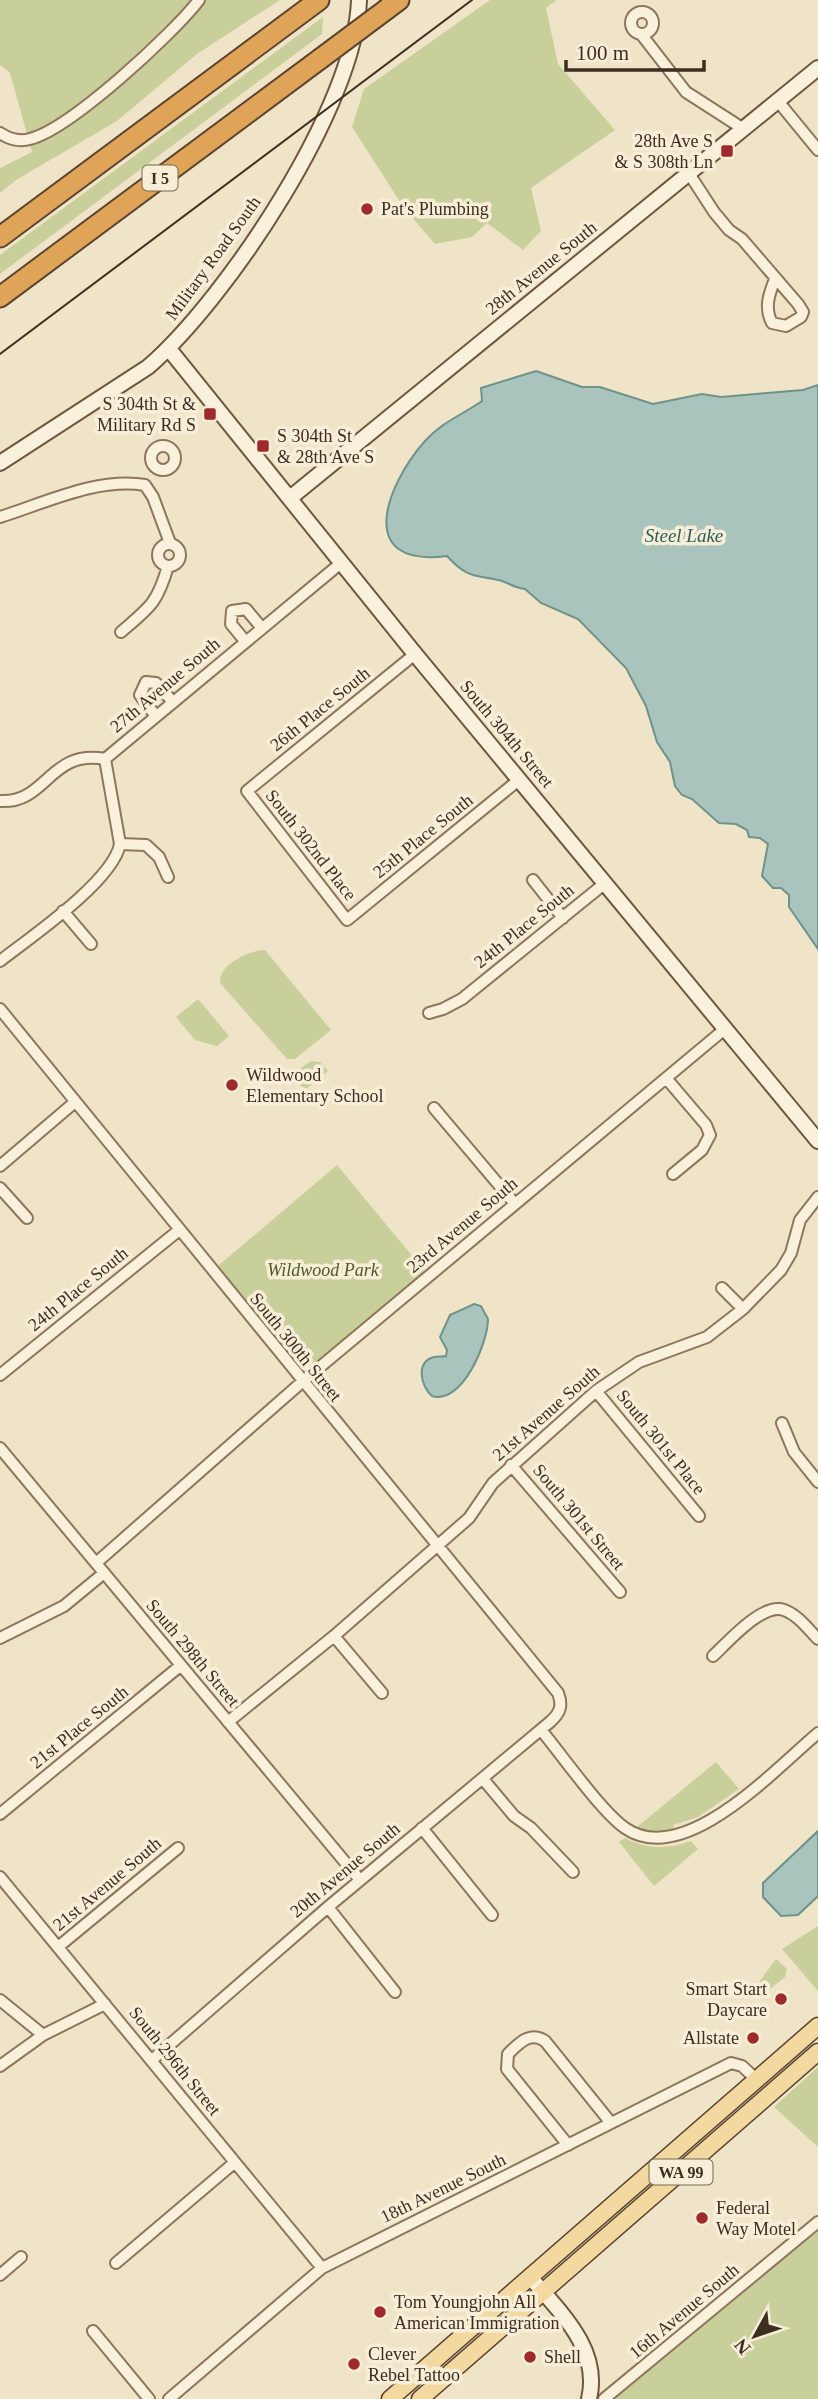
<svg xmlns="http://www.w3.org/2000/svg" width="818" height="2399" viewBox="0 0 818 2399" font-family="Georgia,serif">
<rect width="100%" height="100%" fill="#f0e4c8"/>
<path fill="#c9cf9b" d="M0,0H280L197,54L117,121L16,180L0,193V168L32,152L10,73L0,65Z
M490,0H557L546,8L558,64L615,130L531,188L541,231L523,250L487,223L472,237L435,244L404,208L352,127L364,89Z
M323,17L322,34L0,274V255Z
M265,950L331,1030L295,1059H287L220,983C218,965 249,950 265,950Z
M198,999L229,1036L217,1046L195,1040L176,1017Z
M311,1061L320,1062L328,1071L305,1090L298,1082L300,1069Z
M337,1165L428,1275L302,1382L212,1271Z
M716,1762L739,1789L698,1817L673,1825L674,1829L661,1832L637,1827Z
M625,1838C648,1850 667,1849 691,1841L698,1849L654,1886L619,1842Z
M818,1926V1991L782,1949Z
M776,1959L787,1969L785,1977L761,1996L754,1989Z
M818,2067V2147L774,2107Z
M818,2222V2399H604Z"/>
<path fill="#a9c4bc" stroke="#6f938a" stroke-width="2" d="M536,371L582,387H600L653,404L702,394L721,397L767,393L803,390L818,385V949L789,907V895L781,888H773L762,876L768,844L760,838L749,837L747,830L736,824L719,823L692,799L682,795L675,786L670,762L657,742L646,706L626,668L578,619L541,603L525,589C514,588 508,582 498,580C473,575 466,577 447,556C354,568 386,485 425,441C442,422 462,415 482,401L481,388Z
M474,1304L481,1306L488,1319C488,1343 462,1405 432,1396C421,1387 415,1362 434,1357C438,1356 442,1357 446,1356L447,1350L440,1337L450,1315Z
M818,1831V1896L798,1915L781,1916L763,1897V1883Z"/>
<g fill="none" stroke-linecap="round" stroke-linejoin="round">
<defs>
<path id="street" d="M631 23a11 11 0 1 1 22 0a11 11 0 1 1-22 0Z
M641,34L686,92L742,128
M777,100L818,150
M0,133C9,139 19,142 30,139C70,129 173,34 199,0
M688,172L714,212L729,230L742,239L798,304L803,312L801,317L786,326L772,323C764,308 769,294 775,279
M151 458a12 12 0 1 1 24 0a12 12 0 1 1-24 0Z
M145,485L153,497L170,543
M0,517C45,503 97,477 145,485
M158 555a11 11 0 1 1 22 0a11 11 0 1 1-22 0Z
M121,632C150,607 157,604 168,566
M245,641L231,624L232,611L246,609L261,627
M415,654L247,791L347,920L520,779
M155,715L140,695L146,682L156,683L172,701
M105,759L120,844L146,845L159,857L168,877
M0,801C47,804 49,749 105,759L341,563
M533,880L563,918
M63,911L91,944
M0,961C31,937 113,881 120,844
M0,1009L558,1693C563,1706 560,1713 550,1722L328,1907L152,2060
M429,1013L443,1009L462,999L604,884
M666,1078L706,1125L710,1135L702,1150L673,1174
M434,1108L515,1204
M0,1166L75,1102
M0,1188L27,1218
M722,1288L743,1309
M0,1375L178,1231
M596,1391L699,1516
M782,1423L794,1452L818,1482
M0,1448L360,1880
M511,1465L620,1592
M96,1563L302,1382L726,1028
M334,1636L382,1693
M0,1638L64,1606L104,1573
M713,1656C728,1642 763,1602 784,1610C798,1615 808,1629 818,1639
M228,1722L334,1636L469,1518L493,1483L596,1391L639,1362L707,1337L743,1309L781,1270L791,1253L800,1220L818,1197
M541,1730C562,1755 600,1810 625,1828C684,1869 775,1769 818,1733
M483,1779L514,1816L531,1828L573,1872
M0,1814L180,1666
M422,1828L492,1915
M0,1877L322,2268
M328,1907L395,1992
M58,1947L178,1848
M0,2000L43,2035
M0,2066L43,2035L105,2004
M568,2145L507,2069L508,2054C519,2043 530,2031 545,2041L611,2123
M116,2263L234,2163
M0,2275L21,2257
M93,2331L149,2399
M169,2399L322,2268L731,2063L742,2066L757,2080
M604,2399L818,2222"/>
<path id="secondary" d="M169,349L415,654L818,1141
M0,463L148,367C227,299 356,105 359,0
M290,498L818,68
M530,2277C560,2312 601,2349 589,2399"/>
<path id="primary" d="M390,2399L818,2026
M420,2399L818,2052"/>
<path id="highway" d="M387,9L399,0
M0,237L319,0
M0,297L320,59"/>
</defs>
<use href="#street" stroke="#8d765c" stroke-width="14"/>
<use href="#secondary" stroke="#6f573f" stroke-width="18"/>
<use href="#primary" stroke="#5b4430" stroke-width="19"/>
<use href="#highway" stroke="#5b4430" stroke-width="23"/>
<use href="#street" stroke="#faf1dc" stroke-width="10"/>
<use href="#secondary" stroke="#faf1dc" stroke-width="14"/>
<use href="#primary" stroke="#f3d9a0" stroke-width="16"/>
<use href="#highway" stroke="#e0a458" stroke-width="19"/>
<path stroke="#3d2e20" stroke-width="2" d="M0,354L472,0"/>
<defs>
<path id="highway-bridge" d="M320,59L387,9"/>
</defs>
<use href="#highway-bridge" stroke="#5b4430" stroke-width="23" stroke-linecap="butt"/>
<use href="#highway-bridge" stroke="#e0a458" stroke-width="19"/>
</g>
<g fill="#9e2a2b" stroke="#f7eed8" stroke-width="2.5">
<rect x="720" y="144" width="14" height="14" rx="3.5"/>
<circle cx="367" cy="209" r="7"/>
<rect x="203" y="407" width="14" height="14" rx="3.5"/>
<rect x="256" y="439" width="14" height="14" rx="3.5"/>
<circle cx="232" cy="1085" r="7"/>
<circle cx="781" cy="1999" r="7"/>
<circle cx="753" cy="2038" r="7"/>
<circle cx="702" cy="2218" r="7"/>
<circle cx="380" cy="2312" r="7"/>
<circle cx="530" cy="2357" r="7"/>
<circle cx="354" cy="2364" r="7"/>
</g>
<g text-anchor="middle" stroke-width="7" stroke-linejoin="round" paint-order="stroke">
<g fill="#f7eed8" stroke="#756857" stroke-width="2">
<rect x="142.5" y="165.5" width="35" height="25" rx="5"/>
<rect x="649.5" y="2159.5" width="63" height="25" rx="5"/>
</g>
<g font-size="16" font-weight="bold" fill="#3d2e20">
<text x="160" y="184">I 5</text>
<text x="681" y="2178">WA 99</text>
</g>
<g font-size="18" fill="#3d2e20" stroke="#f7eed8" text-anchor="start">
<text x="713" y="147" text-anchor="end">28th Ave S<tspan x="713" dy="21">&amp; S 308th Ln</tspan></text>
<text x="381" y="215">Pat's Plumbing</text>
<text x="196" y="410" text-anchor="end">S 304th St &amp;<tspan x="196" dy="21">Military Rd S</tspan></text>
<text x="277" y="442">S 304th St<tspan x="277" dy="21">&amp; 28th Ave S</tspan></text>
<text x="246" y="1081">Wildwood<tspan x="246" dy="21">Elementary School</tspan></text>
<text x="767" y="1995" text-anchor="end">Smart Start<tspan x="767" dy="21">Daycare</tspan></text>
<text x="739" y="2044" text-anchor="end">Allstate</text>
<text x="716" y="2214">Federal<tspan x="716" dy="21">Way Motel</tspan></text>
<text x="394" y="2308">Tom Youngjohn All<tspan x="394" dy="21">American Immigration</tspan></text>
<text x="368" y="2360">Clever<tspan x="368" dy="21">Rebel Tattoo</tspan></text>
<text x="544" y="2363">Shell</text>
</g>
<g font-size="18" fill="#3d2e20" stroke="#f7eed8">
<text transform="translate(213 258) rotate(-54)" y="6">Military Road South</text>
<text transform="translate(541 268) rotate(-39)" y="6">28th Avenue South</text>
<text transform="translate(165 685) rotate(-40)" y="6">27th Avenue South</text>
<text transform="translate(320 709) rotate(-39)" y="6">26th Place South</text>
<text transform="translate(507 734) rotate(50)" y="6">South 304th Street</text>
<text transform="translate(423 836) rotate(-39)" y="6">25th Place South</text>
<text transform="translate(311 845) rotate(52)" y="6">South 302nd Place</text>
<text transform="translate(524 926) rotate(-39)" y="6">24th Place South</text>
<text transform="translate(462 1225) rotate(-40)" y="6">23rd Avenue South</text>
<text transform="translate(78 1289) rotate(-39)" y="6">24th Place South</text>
<text transform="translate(296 1347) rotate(51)" y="6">South 300th Street</text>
<text transform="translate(546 1413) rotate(-41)" y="6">21st Avenue South</text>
<text transform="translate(661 1442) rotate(51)" y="6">South 301st Place</text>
<text transform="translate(579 1517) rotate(50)" y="6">South 301st Street</text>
<text transform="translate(193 1653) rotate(50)" y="6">South 298th Street</text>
<text transform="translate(79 1727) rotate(-39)" y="6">21st Place South</text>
<text transform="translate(345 1870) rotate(-40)" y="6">20th Avenue South</text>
<text transform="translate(107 1884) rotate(-40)" y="6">21st Avenue South</text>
<text transform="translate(175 2061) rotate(51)" y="6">South 296th Street</text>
<text transform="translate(443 2188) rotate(-26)" y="6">18th Avenue South</text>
<text transform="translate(684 2311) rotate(-40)" y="6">16th Avenue South</text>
</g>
<g font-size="18" font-style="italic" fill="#4d5a26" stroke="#f7eed8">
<text x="323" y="1276">Wildwood Park</text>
</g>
<g font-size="19" font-style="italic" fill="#2f5d5a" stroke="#f7eed8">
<text x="684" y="542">Steel Lake</text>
</g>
</g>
<g transform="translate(755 2336) rotate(230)" stroke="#f7eed8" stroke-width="5" paint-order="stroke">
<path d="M0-5L12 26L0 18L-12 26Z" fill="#3d2e20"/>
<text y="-10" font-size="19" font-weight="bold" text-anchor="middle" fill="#3d2e20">N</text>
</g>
<path d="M566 60v10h138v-10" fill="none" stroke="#3d2e20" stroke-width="3.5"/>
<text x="576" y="60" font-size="21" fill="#3d2e20" stroke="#f7eed8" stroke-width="5" paint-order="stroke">100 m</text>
</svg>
